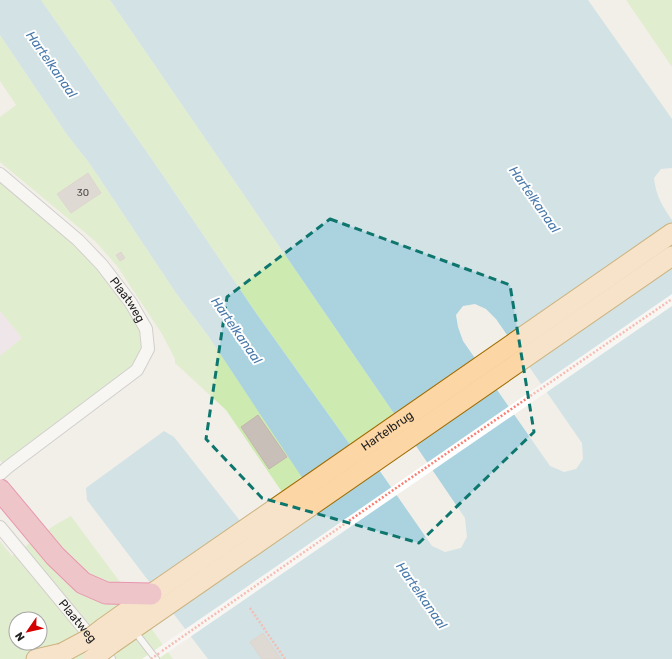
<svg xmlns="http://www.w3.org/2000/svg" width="672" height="659" viewBox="0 0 672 659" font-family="Rubik,sans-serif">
<rect width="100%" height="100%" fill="#f2efe9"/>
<path fill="#ebdbe8" d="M0,311L22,338L0,356Z"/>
<path fill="#cdebb0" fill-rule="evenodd" d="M41,0H110L395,415L351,446L256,313L162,174Z
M626,0H672V67Z
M0,35L68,136L90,164L176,293L209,337L302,476L282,492L226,410L175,363V359L162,334L117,266L95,241L0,162V117L16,105L0,81Z
M0,182L75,245L97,269L126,305L140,329L142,345L137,359L130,368L2,463L0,460V356L22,338L0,311Z
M71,516L131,597L97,659H0V541L12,556L55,525ZM16,619H40V643H16Z
M151,628L173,659H107L120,647Z"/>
<path fill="#aad3df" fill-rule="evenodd" d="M0,0H41L162,174L256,313L351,446L395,415L110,0H588L672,119V168L661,169L654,178C656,196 662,206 672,220V659H208L87,500L86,488L164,431L174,437L241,522L303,479L209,337L176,293L90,164L68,136L0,35ZM475,304L486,309L496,319L582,443L583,459L576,469L564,472L550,466L463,341L458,327L456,315L463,306ZM395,415L465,518L467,537L461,548L445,552L432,546L359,441Z"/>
<path fill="#fff" d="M672,294V306L158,659H142Z"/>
<path fill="#c7bfb8" stroke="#c4b6ab" d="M88,173L101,193L71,213L57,194Z
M121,252L125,258L120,261L116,255Z
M258,415L287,457L269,469L241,427Z
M263,633L281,659H262L250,642Z"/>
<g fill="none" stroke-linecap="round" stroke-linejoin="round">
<defs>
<path id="lane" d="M139,637L156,659"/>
<g id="street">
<path id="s1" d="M0,174L78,240L102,265L131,303L146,329L148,349L137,370L8,467L0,474"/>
<path id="s2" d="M0,527L109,659"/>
</g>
<g id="primary">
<path id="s3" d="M103,628L151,594L309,485L672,233"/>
<path d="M113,643L672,256"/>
<path d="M36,659L62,653"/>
</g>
<path id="highway" d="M0,490L55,556L83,583L106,593L151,594"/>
</defs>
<use href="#lane" stroke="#a9a9a9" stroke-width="8"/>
<use href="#street" stroke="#a9a9a9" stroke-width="14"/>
<use href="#primary" stroke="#a06b00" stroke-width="21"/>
<use href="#highway" stroke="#dc2a67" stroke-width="23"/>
<path stroke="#fa8072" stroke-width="2.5" stroke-dasharray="2 2" stroke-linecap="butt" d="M250,608L285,659
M162,651L399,486L672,299"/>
<use href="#lane" stroke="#fff" stroke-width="6"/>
<use href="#street" stroke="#fff" stroke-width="12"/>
<use href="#primary" stroke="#fcd6a4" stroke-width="19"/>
<use href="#highway" stroke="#e892a2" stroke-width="21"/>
<defs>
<path id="primary-bridge" d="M62,653L90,638L103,628
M92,659L113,643"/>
</defs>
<use href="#primary-bridge" stroke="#a06b00" stroke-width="21" stroke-linecap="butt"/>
<path stroke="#fa8072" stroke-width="2.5" stroke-dasharray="2 2" stroke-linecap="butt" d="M151,659L161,652"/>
<use href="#primary-bridge" stroke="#fcd6a4" stroke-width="19"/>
</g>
<path d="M0 0H672V659H0ZM330,219L510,285L534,432L419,543L262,498L206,439L227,297Z" fill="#f2efe9" fill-opacity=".55" fill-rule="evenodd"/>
<path fill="none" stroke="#0f766e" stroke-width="3" stroke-dasharray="8 5" stroke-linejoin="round" d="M330,219L510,285L534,432L419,543L262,498L206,439L227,297Z"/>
<g text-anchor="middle" stroke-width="4" stroke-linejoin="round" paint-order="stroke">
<g font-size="10" fill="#4b4948">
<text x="83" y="196">30</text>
</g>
<g font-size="12" fill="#222" stroke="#fff">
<text dy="4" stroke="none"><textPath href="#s1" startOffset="180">Plaatweg</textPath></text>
<text dy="4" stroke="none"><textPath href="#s3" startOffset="346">Hartelbrug</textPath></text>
<text dy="4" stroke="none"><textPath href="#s2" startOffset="122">Plaatweg</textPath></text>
</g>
<g font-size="13" font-style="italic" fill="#4a7aab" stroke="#fff">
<text transform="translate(52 64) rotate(55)" y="5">Hartelkanaal</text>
<text transform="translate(535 199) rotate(55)" y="5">Hartelkanaal</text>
<text transform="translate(237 330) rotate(55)" y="5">Hartelkanaal</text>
<text transform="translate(422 595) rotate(55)" y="5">Hartelkanaal</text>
</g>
</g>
<g transform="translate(28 631) rotate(236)"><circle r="19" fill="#ffffff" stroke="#a7a7a7"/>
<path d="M0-3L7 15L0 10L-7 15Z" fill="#d40000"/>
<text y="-6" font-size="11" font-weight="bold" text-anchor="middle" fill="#222222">N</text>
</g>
</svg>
